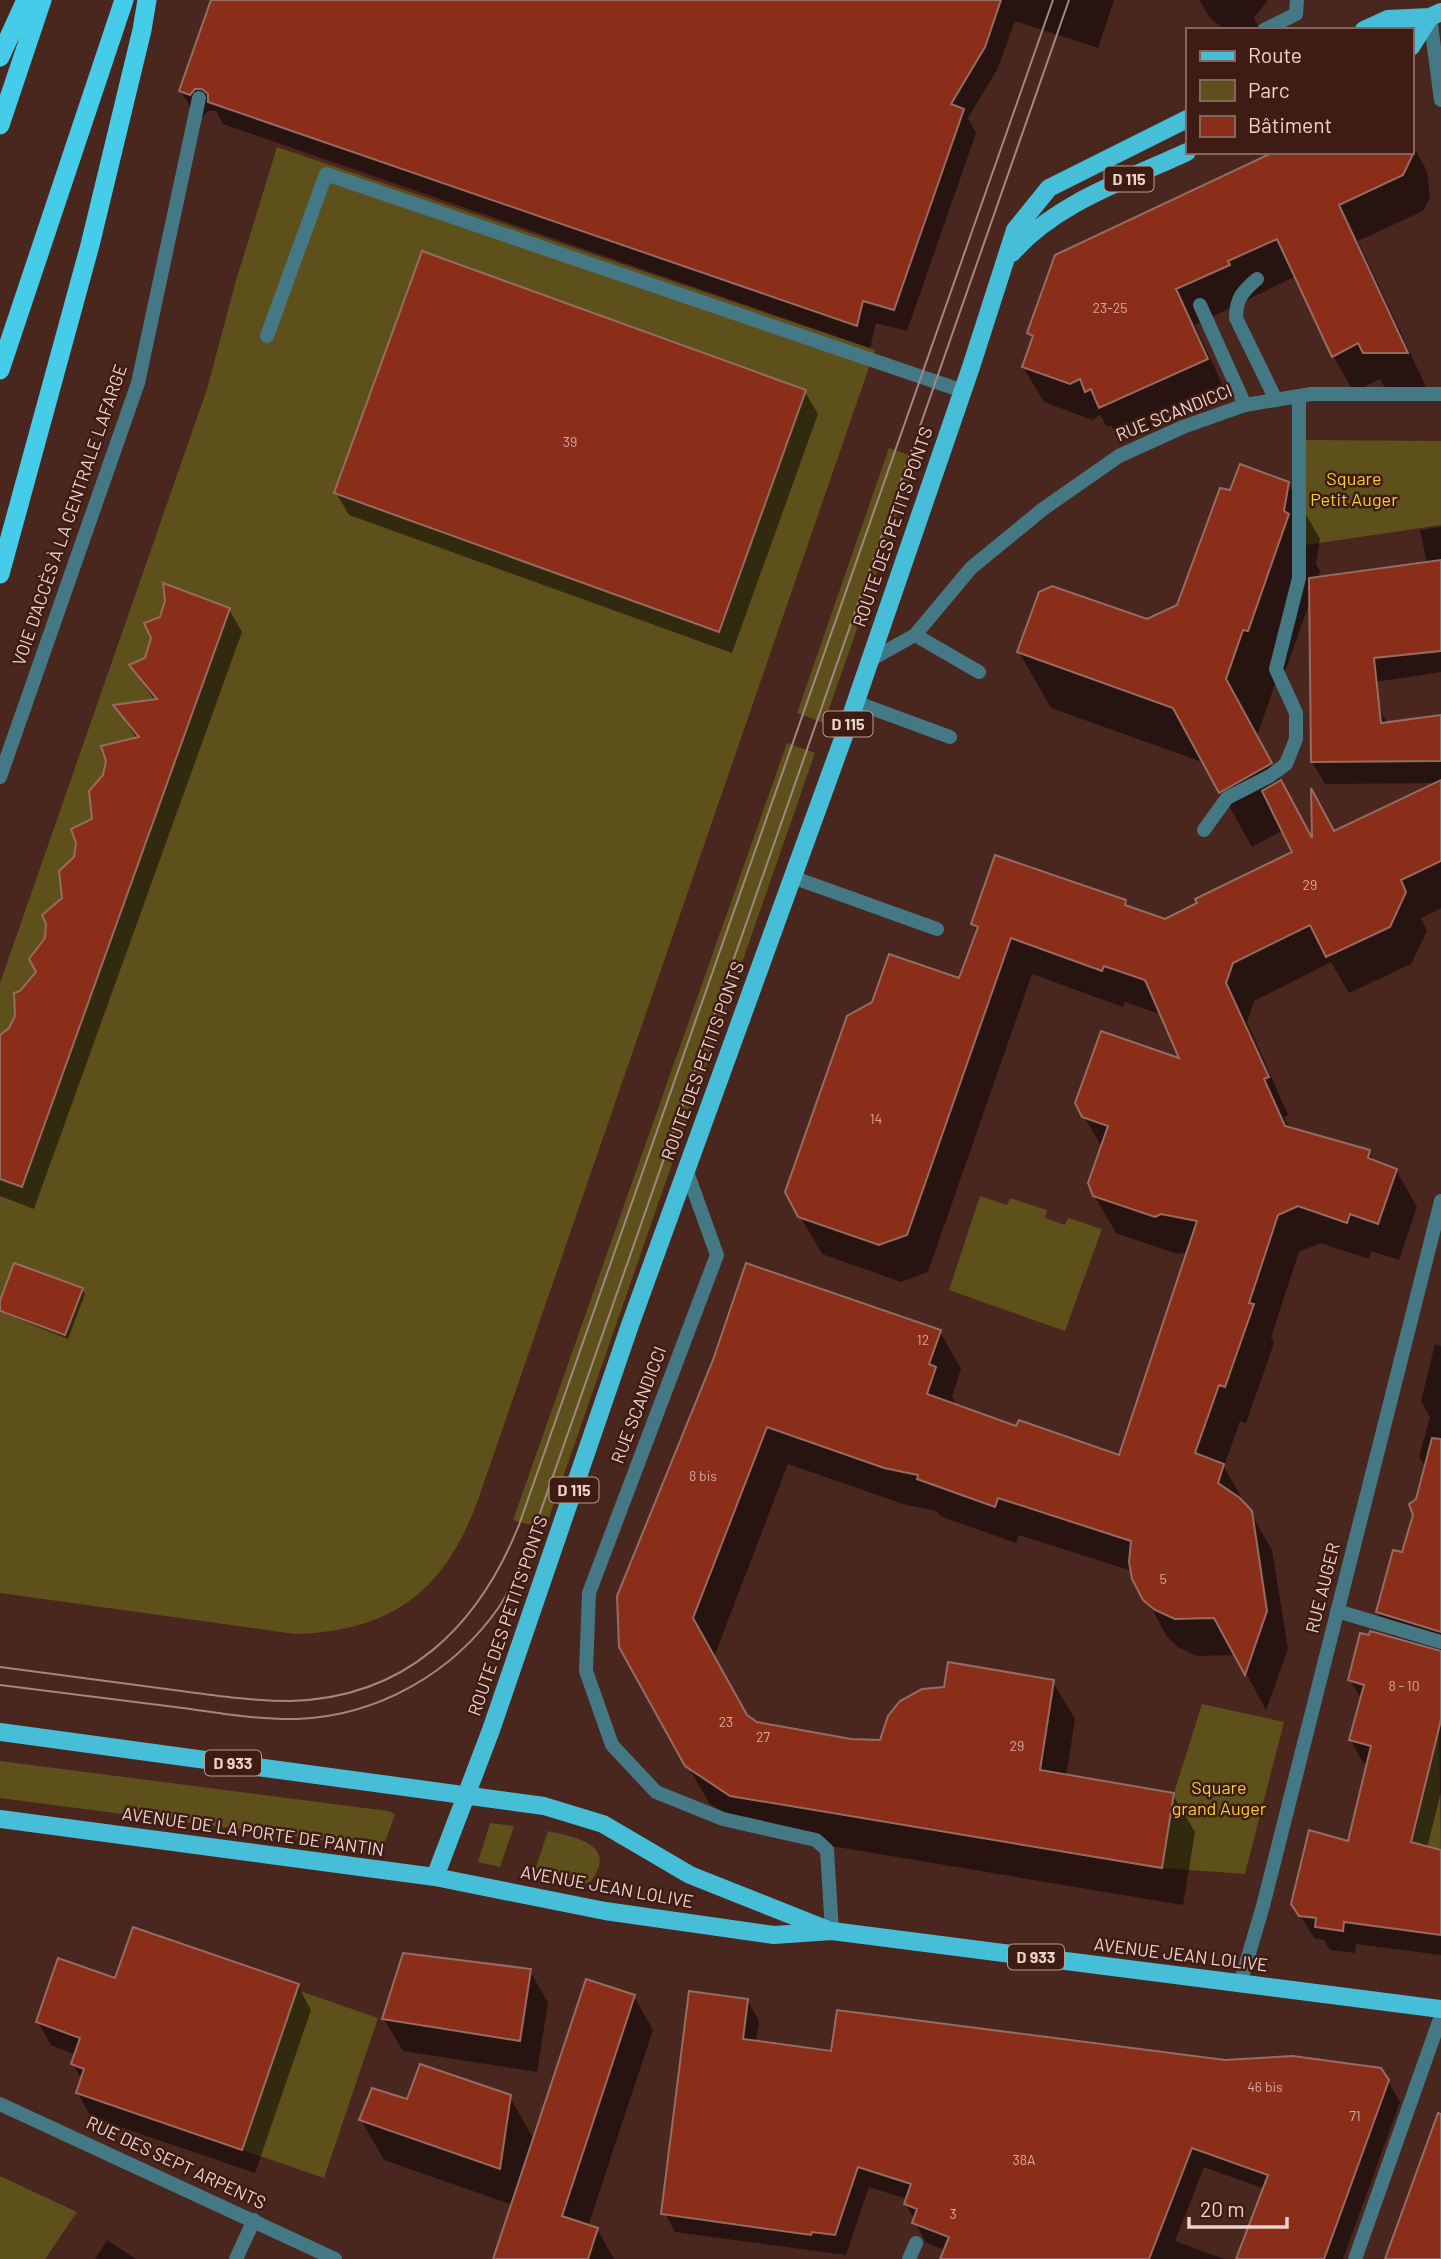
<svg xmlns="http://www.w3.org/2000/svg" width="1441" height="2259" viewBox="0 0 1441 2259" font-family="Barlow,sans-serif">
<rect width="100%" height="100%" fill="#49261e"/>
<path fill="#5e501b" d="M277,147L875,350L479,1497C446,1590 394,1631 295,1634L0,1593V983L207,389L235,284Z
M1304,440L1441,441V525L1306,545Z
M889,448L917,458L824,723L797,713Z
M787,743L815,753L545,1529L513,1520Z
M980,1196L1007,1205L1010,1198L1047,1210L1045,1218L1065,1225L1068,1218L1102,1229L1065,1331L949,1290Z
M1202,1704L1284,1722L1245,1874L1162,1868L1174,1793Z
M1439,1729L1441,1850L1407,1857Z
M0,1761L388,1811L395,1814L383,1848L0,1798Z
M490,1823L514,1826L500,1867L478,1862Z
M548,1831C574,1837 619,1844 591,1881L585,1884L534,1873Z
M297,1990L378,2018L324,2178L242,2150Z
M0,2176L77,2212L45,2259H0Z"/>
<path fill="#0007" d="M213,0H1114L1098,48L1015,21L997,70L968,118L976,133L907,331L876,323L870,348L223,124L216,111H208L203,117L194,114L181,91Z
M1199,0H1268L1254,18L1260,29L1225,30L1211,19Z
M1411,142L1427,171L1430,198L1423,211L1358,241L1427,389L1385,388L1380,379L1354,392L1333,356L1296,276L1195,325L1227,395L1121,442L1111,425L1107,427L1100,415L1092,420L1044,402L1023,367L1033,340L1029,333L1411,152Z
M805,392L818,414L732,653L349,515L336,493Z
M1288,483L1320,539L1316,564L1320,571L1318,578L1427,563L1420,530L1441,527V672L1323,690L1310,601L1280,686L1275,684L1257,736L1314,842L1438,783L1325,784L1312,762L1378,707L1388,724L1441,717V908L1421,918L1427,931L1411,964L1349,993L1331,962L1254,1001L1247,1022L1288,1115L1284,1117L1290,1129L1369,1152L1375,1162L1396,1170L1417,1207L1399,1260L1371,1251L1369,1259L1320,1243L1299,1252L1271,1337L1274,1343L1246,1423L1240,1421L1224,1467L1272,1550L1288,1649L1266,1710L1236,1655L1197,1656L1178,1647L1167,1637L1132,1571L1019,1535L1016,1543L940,1516L937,1511L906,1505L788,1464L714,1657L747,1717L756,1724L851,1740L882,1742L1053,1682L1075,1719L1066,1777L1173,1795L1195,1832L1183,1905L753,1833L709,1803L620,1646L714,1361L940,1332L961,1369L952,1397L957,1407L1017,1428L1120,1457L1189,1252L1177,1254L1116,1233L1094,1195L1102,1148L1084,1116L1182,1061L1162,1015L1125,1002L1123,1007L1032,974L928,1272L901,1282L822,1254L800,1216L960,981L978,933L972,924L1125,902L1129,908L1165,921L1294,853L1283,830L1252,847L1205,763L1051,708L1019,652L1148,621L1179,606L1231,492Z
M229,609L242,632L34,1209L0,1196V1065L21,993L38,972L75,858L137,739L116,707L155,701L131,666Z
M82,1289L85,1294L68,1339L0,1312V1306Z
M1435,1344L1441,1346V1650L1390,1635L1377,1612L1403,1554L1426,1468L1419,1457L1430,1417L1421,1401Z
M1441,1653V1792L1427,1848L1441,1852V1955L1356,1944L1355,1953L1330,1950L1324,1940L1314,1938L1293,1903L1350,1843L1369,1764L1363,1763L1351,1740L1362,1700L1350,1680Z
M530,1971L548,2003L537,2072L403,2051L384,2019Z
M298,1986L311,2010L255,2173L91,2117L78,2093L82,2080L73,2064L76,2055L51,2045L38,2022Z
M634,1997L653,2030L588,2226L597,2229L614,2259H495L513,2205L384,2160L361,2120L408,2102L510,2097L534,2140Z
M747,2000L759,2021L756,2042L833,2053L1388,2081L1400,2102L1343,2259H1238L1265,2189L1204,2167L1175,2241L1224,2259H942L945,2250L926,2243L906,2204L907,2199L869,2187L846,2255L675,2232L664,2211Z
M107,2240L136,2259H95Z"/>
<path fill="#8a2e1a" stroke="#966c62" stroke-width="2" d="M211,0H1001L985,47L951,104L964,109L894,310L863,301L857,326L208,102V94L202,89H195L190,95L179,91Z
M1274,152H1414L1403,175L1339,205L1408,353H1363L1358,343L1332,357L1277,239L1228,261L1230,265L1176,289L1208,359L1099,408L1091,389L1085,392L1080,379L1070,384L1022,367L1033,336L1027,333L1055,255Z
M422,251L806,390L719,632L334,493Z
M1240,464L1289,482L1284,511L1289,514L1248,631L1243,630L1226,679L1272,763L1219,793L1173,708L1017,652L1039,592L1052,586L1147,619L1177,605L1220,488L1230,490Z
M1441,560V651L1374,658L1381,723L1441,715V761L1311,762L1309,578Z
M163,583L230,608L22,1187L0,1179V1035L9,1028L15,1016L14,993L20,991L36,972L29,959L45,938L46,924L42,915L62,898L59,871L74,857L76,843L71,829L92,819L89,791L103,775L106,761L101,746L139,737L113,705L157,699L129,665L145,658L151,638L144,623L160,617L165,601Z
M1281,780L1312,838L1311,788L1334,831L1441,780V861L1401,880L1406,892L1390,927L1326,957L1310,925L1233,963L1226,983L1269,1077L1264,1079L1285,1126L1370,1150L1368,1158L1397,1169L1378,1224L1350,1214L1347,1223L1298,1206L1278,1215L1249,1303L1254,1304L1225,1387L1219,1385L1195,1453L1224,1464L1218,1483L1240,1498L1252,1511L1267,1611L1245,1675L1214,1618L1175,1619L1155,1610L1143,1600L1132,1579L1129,1562L1131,1541L998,1498L995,1507L917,1479L918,1475L884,1468L767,1427L693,1618L747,1715L757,1722L851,1739L880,1740L888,1716L900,1701L922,1689L944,1687L948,1662L1054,1680L1040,1770L1174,1793L1162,1868L730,1796L685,1766L619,1647L617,1596L713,1360L746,1263L941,1330L929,1364L936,1367L927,1394L1016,1426L1019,1420L1119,1455L1197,1221L1161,1214L1155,1217L1093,1196L1088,1183L1108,1126L1082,1117L1075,1103L1101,1031L1179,1058L1145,980L1104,966L1102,971L1011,938L907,1235L879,1245L798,1217L785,1192L847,1016L872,1002L889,954L959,978L978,927L971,924L995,855L1126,900L1125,905L1165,919L1197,903L1195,899L1292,852L1262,791Z
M14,1263L83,1288L65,1335L0,1311V1301Z
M1432,1438L1441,1439V1632L1376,1612L1393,1550L1402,1552L1413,1515L1409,1504L1416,1499Z
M1370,1631L1441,1651V1720L1411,1842L1441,1850V1935L1344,1922L1343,1931L1315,1927L1316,1918L1299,1916L1291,1904L1309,1830L1348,1841L1371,1746L1349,1740L1364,1685L1348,1680L1360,1633L1369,1635Z
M133,1927L299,1984L242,2150L76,2093L84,2069L71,2064L80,2038L36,2022L58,1958L115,1978Z
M403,1953L531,1969L520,2041L382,2019Z
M586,1979L635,1995L562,2216L598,2228L588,2259H493Z
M689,1991L748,1999L743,2039L831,2051L837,2010L1225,2060L1293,2056L1381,2068L1389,2080L1324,2259H1236L1268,2175L1192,2148L1149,2259H940L949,2237L912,2223L917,2209L904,2204L911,2184L858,2167L835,2235L812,2232L811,2235L661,2214Z
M420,2064L511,2095L500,2169L359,2120L372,2088L407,2099Z
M1438,2113L1441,2114V2259H1385Z"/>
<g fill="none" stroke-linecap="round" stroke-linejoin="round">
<path stroke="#447884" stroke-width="14" d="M1264,30L1296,14L1297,0
M1257,279C1243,291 1236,298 1236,318L1276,400
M1200,305L1245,405
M267,336L326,174L963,391
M915,635L979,672
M855,702L950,737
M0,777L138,383L199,98
M1204,830L1227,798L1270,776L1286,764L1296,739V713L1276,669L1299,578V396
M792,877L937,929
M1337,1611L1441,1642
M909,2259L916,2243"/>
<path stroke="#447884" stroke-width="14" d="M1430,17L1441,100
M870,660L915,635L971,568L1043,509L1119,456L1183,427L1245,405L1311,394H1441
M686,1169L717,1255L589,1593L586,1671L612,1745L656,1792L723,1819L816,1840L827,1850L832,1931
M1240,1984L1263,1906L1441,1201
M0,2104L335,2259
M236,2259L254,2220
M1355,2259L1441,2016"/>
<path stroke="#46bed7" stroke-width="18" d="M1364,30L1388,19L1430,17L1441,12
M1411,47L1430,17
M1012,253C1057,202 1127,180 1187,152
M0,1732L544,1806L603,1824L690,1875L826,1929
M0,1819L435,1877L605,1911L774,1935L832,1931L1441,2009
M435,1877L491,1730L630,1325L844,736L971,367L1015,230L1049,188L1187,119"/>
<path stroke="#44cce8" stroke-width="19" d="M0,57L26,0
M0,125L42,0
M0,370L124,0
M0,574L90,245L142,30L147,0"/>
<path stroke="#a3867f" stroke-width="2" d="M0,1667C58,1675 116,1682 174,1690C213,1695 251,1701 290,1701C406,1698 478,1627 519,1525L1053,0
M0,1685C58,1692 116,1700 175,1707C215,1712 256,1720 297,1719C378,1716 453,1673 499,1607C513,1586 522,1562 531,1539L1069,0"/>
</g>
<g text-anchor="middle" stroke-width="5" stroke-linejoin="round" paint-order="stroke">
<g font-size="14" fill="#d4aaa1">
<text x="1110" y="313">23-25</text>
<text x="570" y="447">39</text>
<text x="1310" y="890">29</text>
<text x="876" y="1124">14</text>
<text x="923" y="1345">12</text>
<text x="703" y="1481">8 bis</text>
<text x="1163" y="1584">5</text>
<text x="1404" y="1691">8 - 10</text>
<text x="726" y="1727">23</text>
<text x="763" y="1742">27</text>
<text x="1017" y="1751">29</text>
<text x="1265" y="2092">46 bis</text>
<text x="1355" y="2121">71</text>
<text x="1024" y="2165">38A</text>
<text x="953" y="2219">3</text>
</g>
<g fill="#3e1c14" stroke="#b89d96" stroke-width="2">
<rect x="1104.5" y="166.5" width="49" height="25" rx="5"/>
<rect x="823.5" y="711.5" width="49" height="25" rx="5"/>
<rect x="549.5" y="1477.5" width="49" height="25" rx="5"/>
<rect x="205" y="1750.5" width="56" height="25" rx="5"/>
<rect x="1008" y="1944.5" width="56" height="25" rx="5"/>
</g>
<g font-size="16" font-weight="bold" fill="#ecd4ce">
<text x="1129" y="185">D 115</text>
<text x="848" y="730">D 115</text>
<text x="574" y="1496">D 115</text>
<text x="233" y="1769">D 933</text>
<text x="1036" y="1963">D 933</text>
</g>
<g font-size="18" fill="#ecd4ce" stroke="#3e1c14">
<text transform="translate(1174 413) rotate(-22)" y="6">RUE SCANDICCI</text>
<text transform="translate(70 515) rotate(-71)" y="6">VOIE D'ACCÈS À LA CENTRALE LAFARGE</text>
<text transform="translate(893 527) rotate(-71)" y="6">ROUTE DES PETITS PONTS</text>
<text transform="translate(703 1061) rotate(-70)" y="6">ROUTE DES PETITS PONTS</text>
<text transform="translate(639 1405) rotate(-69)" y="6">RUE SCANDICCI</text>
<text transform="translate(1323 1588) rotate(-76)" y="6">RUE AUGER</text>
<text transform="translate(508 1616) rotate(-71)" y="6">ROUTE DES PETITS PONTS</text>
<text transform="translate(253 1832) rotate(8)" y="6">AVENUE DE LA PORTE DE PANTIN</text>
<text transform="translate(607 1887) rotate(10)" y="6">AVENUE JEAN LOLIVE</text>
<text transform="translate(1181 1955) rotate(7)" y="6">AVENUE JEAN LOLIVE</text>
<text transform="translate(176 2163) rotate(25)" y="6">RUE DES SEPT ARPENTS</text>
</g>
<g font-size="18" fill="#f2cd39" stroke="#3e1c14">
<text x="1354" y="485">Square<tspan x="1354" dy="21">Petit Auger</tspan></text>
<text x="1219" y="1794">Square<tspan x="1219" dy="21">grand Auger</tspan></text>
</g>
</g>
<rect x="1186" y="28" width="228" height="126" fill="#3e1c14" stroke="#84665e" stroke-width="2"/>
<rect x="1200" y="51" width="35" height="10" fill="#46bed7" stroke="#84665e" stroke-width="2"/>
<text x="1248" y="63" font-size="21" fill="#ecd4ce">Route</text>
<rect x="1200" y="80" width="35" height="21" fill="#5e501b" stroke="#84665e" stroke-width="2"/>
<text x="1248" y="98" font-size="21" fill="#ecd4ce">Parc</text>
<rect x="1200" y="116" width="35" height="21" fill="#8a2e1a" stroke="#84665e" stroke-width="2"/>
<text x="1248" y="133" font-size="21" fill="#ecd4ce">Bâtiment</text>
<path d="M1189 2217v10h98v-10" fill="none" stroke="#ecd4ce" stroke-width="3.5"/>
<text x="1200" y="2217" font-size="21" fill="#ecd4ce" stroke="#3e1c14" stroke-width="5" paint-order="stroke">20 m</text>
</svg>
